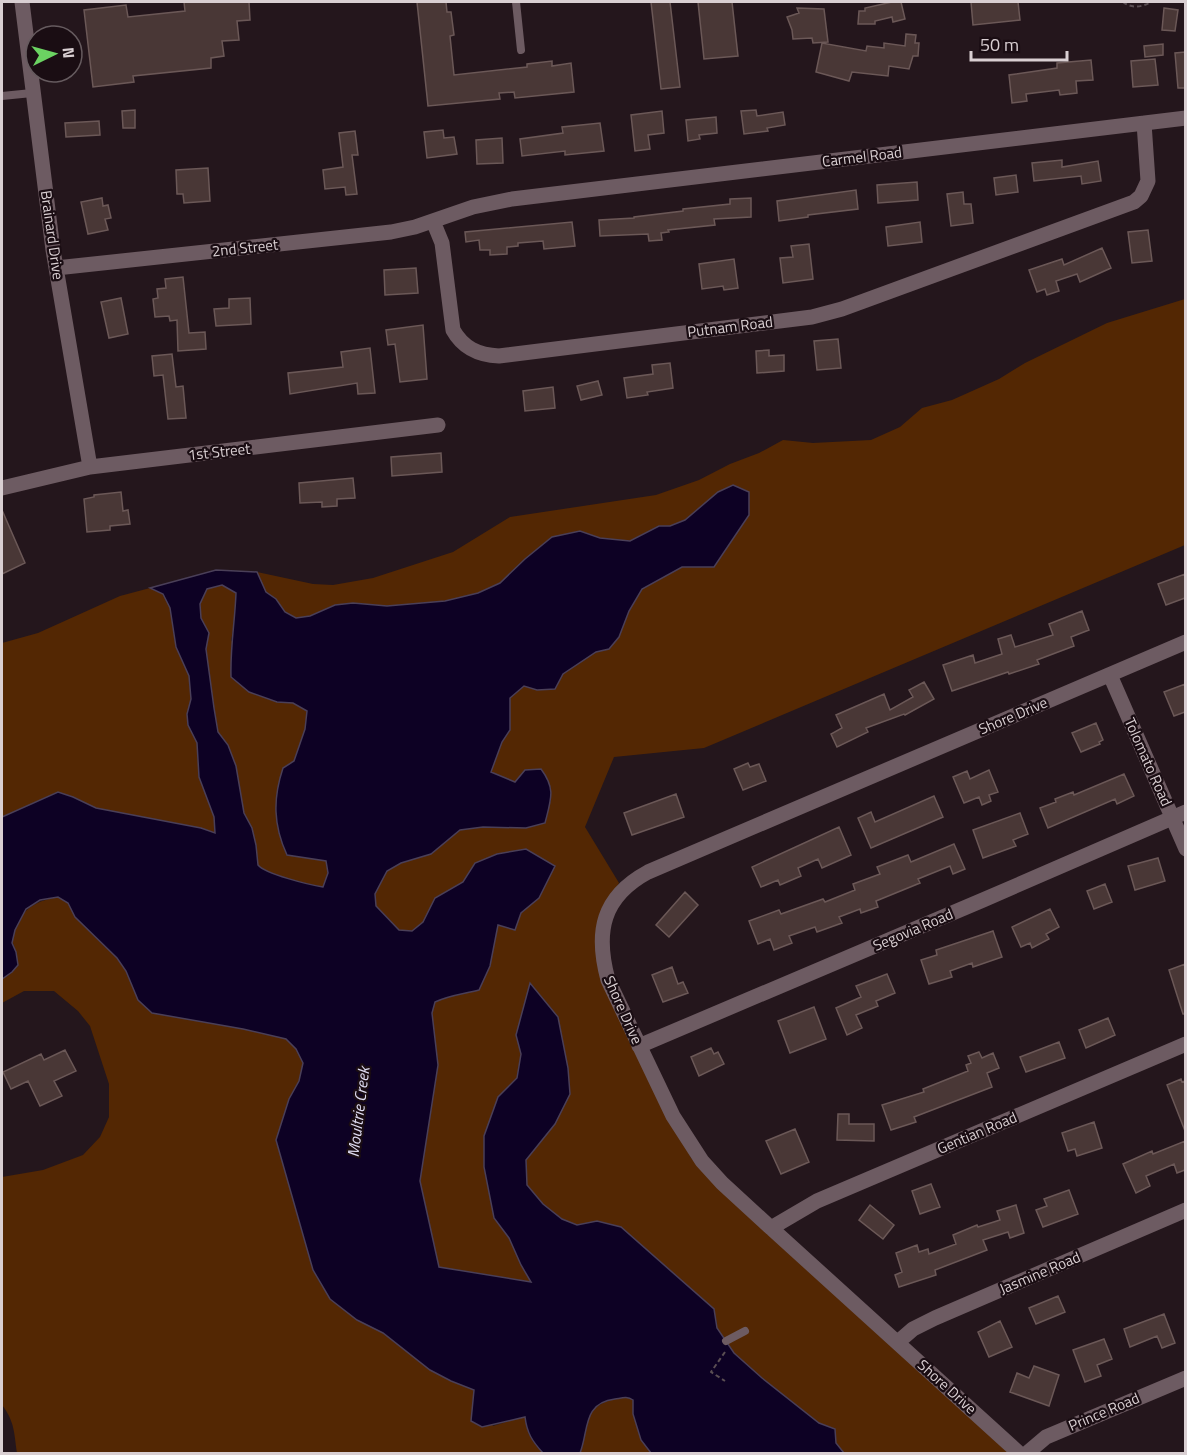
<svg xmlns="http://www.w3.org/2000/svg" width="1187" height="1455" viewBox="0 0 1187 1455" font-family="'Titillium Web',sans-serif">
<rect width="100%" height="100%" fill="#24161c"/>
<path fill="#532703" d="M1185,299V545L704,748L614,757L585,827L619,883L599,916L596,947L691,1158L1014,1453H844L836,1443L835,1429L819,1423L762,1378L734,1353L717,1328L716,1318L621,1228L597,1222L577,1225L562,1219L543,1204L527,1185L526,1160L555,1124L568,1068L558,1017L531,984L516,1035L521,1054L517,1078L498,1097L484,1136V1167L494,1218L509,1238L521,1265L531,1282L439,1267L420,1181L438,1065L432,1013L435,1002L449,995L464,994L490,966L498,925L515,930L521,913L539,898L475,863L463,882L435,898L423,922L412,931L399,930L376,906L375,894L387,871L401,863L431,854L460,830L483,827L526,828L515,782L491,772L502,742L510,730V698L524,686L537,690L555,689L563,674L596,652L609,649L619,637L629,611L642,589L682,567H714L749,515V492L733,485L718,492L685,520L670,526H658L630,541L600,538L580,531L552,537L525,559L500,583L478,593L445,601L387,606L353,603L335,605L310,616L296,618L285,612L276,599L265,592L257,572L313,584L333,585L373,578L453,552L510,517L656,495L699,480L730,464L759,453L783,440L813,443L871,440L900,427L922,408L952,400L999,379L1025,363L1107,323Z
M222,585L236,592L234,626L231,640L277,702H293L307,711L305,729L294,761L283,768L309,857L326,861L328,873L323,887C310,885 265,874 257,865L256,845L252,828L244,813L228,745L218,732L214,708L206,649L209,633L201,618L200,604L207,589Z
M150,588L163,594L170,608L176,647L189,676L191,699L187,714L188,725L197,743L199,777L214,817L215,833L201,828L96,808L73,797L58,792L2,817V643L38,633L120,596Z
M58,897L68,903L75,917L117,958L126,971L138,1000L286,1038L296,1049L303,1063L299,1081L289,1099L276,1140L313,1270L321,1285L357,1320L383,1333L430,1370L451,1381L474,1390V1394L493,1426L525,1416C526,1433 532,1442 543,1453H17C14,1433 15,1422 2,1405V1177L43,1170L83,1155L100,1137L109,1117V1084L90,1026L78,1011L54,991H24L2,1003V979L12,972C13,966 16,959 16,953C16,948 12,945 13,939C16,913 33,901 58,897Z
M627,1397L633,1400V1414L641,1440L651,1453L580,1454C584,1444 584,1435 586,1425C590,1404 609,1399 627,1397Z"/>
<path fill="#0d0124" stroke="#4a3f58" stroke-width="1.5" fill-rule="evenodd" d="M733,485L749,492V515L714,567H682L642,589L629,611L619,637L609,649L596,652L563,674L555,689L537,690L524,686L510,698V730L502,742L491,772L515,782L525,770L541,769C556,789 551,799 545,823L526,828L483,827L460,830L431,854L401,863L387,871L375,894L376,906L399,930L412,931L423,922L435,898L463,882L475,863L497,854L526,849L555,866L539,898L521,913L515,930L498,925L490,966L479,990C464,994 450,995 435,1002L432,1013L438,1065L420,1181L439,1267L531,1282L521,1265L509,1238L494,1218L484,1167V1136L498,1097L517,1078L521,1054L516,1035L530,983L558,1017L568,1068L570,1094L555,1124L526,1160L527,1185L543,1204L562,1219L577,1225L597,1221L621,1227L714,1309L717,1328L734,1353L762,1378L819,1423L835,1429L836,1443L844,1453H651L641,1440L633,1414V1400C627,1396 622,1398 615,1399C582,1403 589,1431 580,1453H543C532,1441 527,1433 525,1417L482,1427L471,1421L474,1390L451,1381L430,1370L383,1333L357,1320L330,1299L313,1270L276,1140L289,1099L299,1081L303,1063L296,1049L286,1039L243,1029L152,1013L138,1000L126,971L117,958L75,917L68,903L58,897L40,900L26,909L15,930L12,943L16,952L18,965L12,972L2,979V817L58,792L73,797L96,808L201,828L215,833L214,817L199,777L197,743L188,725L187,714L191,699L189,676L176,647L170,608L163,594L150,588L216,570L257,572L266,592L276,599L285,612L296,618L310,616L335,605L353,603L387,606L445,601L478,593L500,583L525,559L552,537L580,531L600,538L630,541L659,526H670L685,520L718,492ZM222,585L236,593C235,621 230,648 231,677L249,692L277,702L293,703L307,711L305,729L294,761L283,768C273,798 273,825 287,855L326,861L328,873L323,887C310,885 265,874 258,865L256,845L252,828L244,813L236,766L228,745L218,732L214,708L206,649L209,633L201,618L200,604L207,589Z"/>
<path fill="#493736" stroke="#6b5857" stroke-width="1.5" d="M184,2H249L250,20L237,21L239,40L222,41L224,56L211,58V68L133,76L134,82L93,87L84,10L126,5L128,17L185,11Z
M417,2H446L447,12H451L454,35L450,36L454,75L527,67V64L552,61V66L571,63L574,92L515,98L514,92L499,93L500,99L428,106Z
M651,2H670L680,87L661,89Z
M698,2H732L738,56L704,59Z
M892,2H901L905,19L893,22L892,17L875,21V24H858L859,11H865V8Z
M971,2H1018L1020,20L973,25Z
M797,8L824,9L828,42L813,43L812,38L793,39L792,30L787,17L799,13Z
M1164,8L1178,10L1175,31L1162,30Z
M906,34L916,35L915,43H919L918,56H913L909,69L889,66L888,76L852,72L849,81L816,72L822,43L866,51L867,46L884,48V43L905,46Z
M1163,44V55L1145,57L1144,46Z
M1185,52V88H1178L1175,53Z
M1155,59L1158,85L1133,87L1131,61Z
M1091,60L1093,80L1076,81L1077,93L1060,95L1059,90L1026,94L1027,101L1012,103L1009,75L1057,68V63Z
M135,110V128H123L122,111Z
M756,110L757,116L783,112L785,125L767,128L768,131L744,134L741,111Z
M662,111L664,133L648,135L650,149L635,151L631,115Z
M716,117L717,133L699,135L700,139L688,141L686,120Z
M99,121L100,135L66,137L65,123Z
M600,123L604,151L565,155V151L522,156L520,139L563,133L562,127Z
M443,130L444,138L454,137L457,154L427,158L424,132Z
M355,131L358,155H352L357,194L346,195L345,187L325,189L323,170L343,167L339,133Z
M502,138L503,163L477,164L476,140Z
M1062,160V167L1098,161L1101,181L1082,184L1081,176L1034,181L1032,163Z
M208,168L210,201L184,203L183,194H177L176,170Z
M1016,175L1018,192L996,195L994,178Z
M917,182L918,200L878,203L877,185Z
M856,190L858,209L808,215V217L779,221L777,201Z
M963,192L964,204H971L973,223L951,226L947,194Z
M102,198L103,206L108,205L111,218L105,219L108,230L88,234L81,202Z
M751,198V217L714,219L715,225L668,230L669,232L661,233L662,240L649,241L648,234L600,236L599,220L634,218V217L683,211V209L730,204V199Z
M572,222L575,246L544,249L543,241L518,243V246L507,247V254L490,255V250H480L479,240L466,242L465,232Z
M920,222L922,242L888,246L886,227Z
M1148,230L1152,261L1132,263L1128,232Z
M809,244L813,279L783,283L780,258L793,257L791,246Z
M1102,248L1111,268L1080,282L1077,274L1056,281L1059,291L1047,295L1045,289L1037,292L1029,270L1062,259L1064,265Z
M734,259L738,288L724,290L723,286L702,289L699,264Z
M416,268L418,293L385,295L384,270Z
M183,277L189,333L205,332L206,349L178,351L177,320L170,321L169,316L155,317L153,299L158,298L157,289L166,288L165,279Z
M121,298L128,334L109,338L101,302Z
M250,298L251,324L216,326L214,309L229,308V299Z
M423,325L427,379L400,382L395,344L388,345L386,330Z
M838,339L841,368L817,370L814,341Z
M370,348L375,393L358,394L357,383L290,394L288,373L343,367L341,352Z
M769,350V356L784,355V371L757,373L756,351Z
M172,354L176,387L183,386L186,418L168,419L163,375L154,376L152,356Z
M670,363L673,388L647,392L648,395L627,398L624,378L653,374L652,365Z
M598,381L602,395L581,400L577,386Z
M553,387L555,408L525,411L523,391Z
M441,453L442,472L392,476L391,457Z
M353,478L355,498L337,499V506L322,507V502L300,503L299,483Z
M121,492L123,511L128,510L130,524L110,526V530L87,532L84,499L94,497V495Z
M2,510L25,563L2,574Z
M1185,574V598L1166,605L1158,584Z
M1082,611L1089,630L1071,637L1074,646L1037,660L1039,664L1009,674L1008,672L952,691L943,665L973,655L975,663L1002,654L998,639L1011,635L1015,647L1053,635L1049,624Z
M924,682L934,699L905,715L904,714L866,728L868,732L837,747L831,734L842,728L836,715L884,694L890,710L913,697L909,690Z
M1185,684V712L1174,716L1164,692Z
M1096,723L1103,740L1099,742L1100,744L1081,752L1072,733Z
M748,763L750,767L759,764L766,781L743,790L734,769Z
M989,770L998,792L989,795L991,801L982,805L979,797L964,803L953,777L967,771L970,779Z
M1124,774L1134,796L1117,804L1115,799L1048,828L1040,808L1056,802L1055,799L1073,792L1074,795Z
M676,794L684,817L632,835L624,813Z
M934,796L943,817L871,848L858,818L871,812L875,822Z
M1020,813L1028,834L1013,840L1016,846L983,858L973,830Z
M839,827L851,855L822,868L818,859L798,868L801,876L780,885L778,880L761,887L752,867Z
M954,844L965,869L953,874L950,866L918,879L920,883L876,901L878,907L861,913L860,909L839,917L842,923L817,932L815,927L789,936L792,943L774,950L770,939L758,944L749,921L779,910L781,914L823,899L825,902L855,890L853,884L880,874L877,867L908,855L911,862Z
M1158,858L1165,881L1135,890L1128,866Z
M1105,884L1112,902L1094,909L1087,891Z
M685,892L698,905L669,937L656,925Z
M1050,909L1059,927L1046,934L1049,939L1032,948L1030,943L1021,947L1012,927Z
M993,931L1002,957L973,967L972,963L950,971L952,977L929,984L921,960L937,955L936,950Z
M1185,964V1014H1183L1169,970Z
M672,967L678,984L683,982L688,993L663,1002L652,975Z
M887,974L895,993L876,1001L878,1006L856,1015L862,1028L847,1035L836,1008L861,997L856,986Z
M814,1007L826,1039L790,1053L778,1021Z
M1108,1018L1115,1035L1086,1048L1079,1030Z
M1059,1042L1065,1058L1026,1072L1020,1057Z
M711,1048L714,1054L718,1052L724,1064L699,1076L691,1057Z
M65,1050L76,1071L54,1081L62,1096L40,1106L28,1081L11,1089L3,1072L41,1054L44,1060Z
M979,1052L982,1058L993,1053L999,1068L987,1073L992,1087L914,1117L916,1122L891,1130L882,1105L924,1092L923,1089L968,1071L966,1065L971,1063L968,1056Z
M1181,1079L1182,1082L1185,1081V1131L1167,1085Z
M838,1114H849V1124H874V1141L837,1140Z
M1094,1122L1102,1148L1077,1156L1075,1149L1068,1151L1062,1133Z
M795,1129L809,1162L781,1174L766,1141Z
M1185,1141V1170L1177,1173L1174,1164L1146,1176L1150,1186L1136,1193L1123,1164L1152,1151L1153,1154Z
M931,1184L940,1207L920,1214L912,1191Z
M1069,1190L1078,1214L1043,1227L1036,1210L1047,1206L1044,1199Z
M870,1205L894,1225L883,1239L859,1220Z
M1016,1205L1024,1233L1010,1238L1008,1232L983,1240L987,1250L935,1270L936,1275L899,1287L895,1275L902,1272L896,1253L917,1245L919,1252L928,1249L929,1254L956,1244L953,1235L977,1225L978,1227L1000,1220L997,1211Z
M1058,1296L1065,1312L1036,1324L1029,1308Z
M1164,1314L1175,1343L1162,1348L1157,1336L1130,1347L1124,1329Z
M1000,1321L1012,1347L989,1357L978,1332Z
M1104,1339L1112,1359L1097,1365L1101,1376L1085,1382L1073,1350Z
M1034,1366L1059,1375L1049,1406L1010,1392L1017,1373L1029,1378Z"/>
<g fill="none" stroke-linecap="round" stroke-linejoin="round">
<path stroke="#5a4e53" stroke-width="2" stroke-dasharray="4.5 3" stroke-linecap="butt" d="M1123,2C1132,9 1142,7 1151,2
M725,1352L711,1372L725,1381"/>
<path stroke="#6d5b62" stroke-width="8" d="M516,2L521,50
M2,96L32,93
M726,1341L745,1331"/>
<path stroke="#6d5b62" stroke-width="15" d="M22,2L53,250L90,467
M433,221L442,243L453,330C463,348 478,355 499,356L812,317L842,309L1134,202L1141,196L1148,181L1144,123
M56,268L391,232L415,227L473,207L512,199L1186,118
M2,488L90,467L438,425
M1110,675L1186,849
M639,1046L983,900L1186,812
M771,1228L817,1201L1186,1044
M898,1342L913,1329L935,1318L1186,1210
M1020,1454L771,1228L722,1183L702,1161L673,1116L608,980C595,932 602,897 648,872L1186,642
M1026,1454L1046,1437L1186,1378"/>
</g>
<g text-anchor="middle" stroke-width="4.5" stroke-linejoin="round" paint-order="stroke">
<g font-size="15" fill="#d9cfd2" stroke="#1a0d13">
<text transform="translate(862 157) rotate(-7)" y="5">Carmel Road</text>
<text transform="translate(52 235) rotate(82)" y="5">Brainard Drive</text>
<text transform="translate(245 248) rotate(-6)" y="5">2nd Street</text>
<text transform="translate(730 327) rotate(-7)" y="5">Putnam Road</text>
<text transform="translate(219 452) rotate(-6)" y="5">1st Street</text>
<text transform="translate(1013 716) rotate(-23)" y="5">Shore Drive</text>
<text transform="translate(1148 762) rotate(66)" y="5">Tolomato Road</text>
<text transform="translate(913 930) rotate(-23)" y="5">Segovia Road</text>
<text transform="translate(623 1010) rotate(66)" y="5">Shore Drive</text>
<text transform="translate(977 1133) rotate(-23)" y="5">Gentian Road</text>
<text transform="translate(1040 1273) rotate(-23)" y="5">Jasmine Road</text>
<text transform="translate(947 1387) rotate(42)" y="5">Shore Drive</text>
<text transform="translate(1104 1412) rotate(-23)" y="5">Prince Road</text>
</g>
<g font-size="16" font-style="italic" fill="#e0ddf3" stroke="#1a0d13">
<text transform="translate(358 1112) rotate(-83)" y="6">Moultrie Creek</text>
</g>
</g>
<rect width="1187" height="1455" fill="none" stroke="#d9cfd2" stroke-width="6"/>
<g transform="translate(54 54) rotate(85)"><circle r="28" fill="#1a0d13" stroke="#665b5f" stroke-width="1.5"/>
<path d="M0-4.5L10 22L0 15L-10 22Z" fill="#6bd362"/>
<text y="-9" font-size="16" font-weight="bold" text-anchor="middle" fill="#d9cfd2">N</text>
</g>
<path d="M971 51v9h96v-9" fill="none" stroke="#d9cfd2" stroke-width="3"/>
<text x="980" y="51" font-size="18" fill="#d9cfd2" stroke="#1a0d13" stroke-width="4.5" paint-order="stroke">50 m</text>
</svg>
